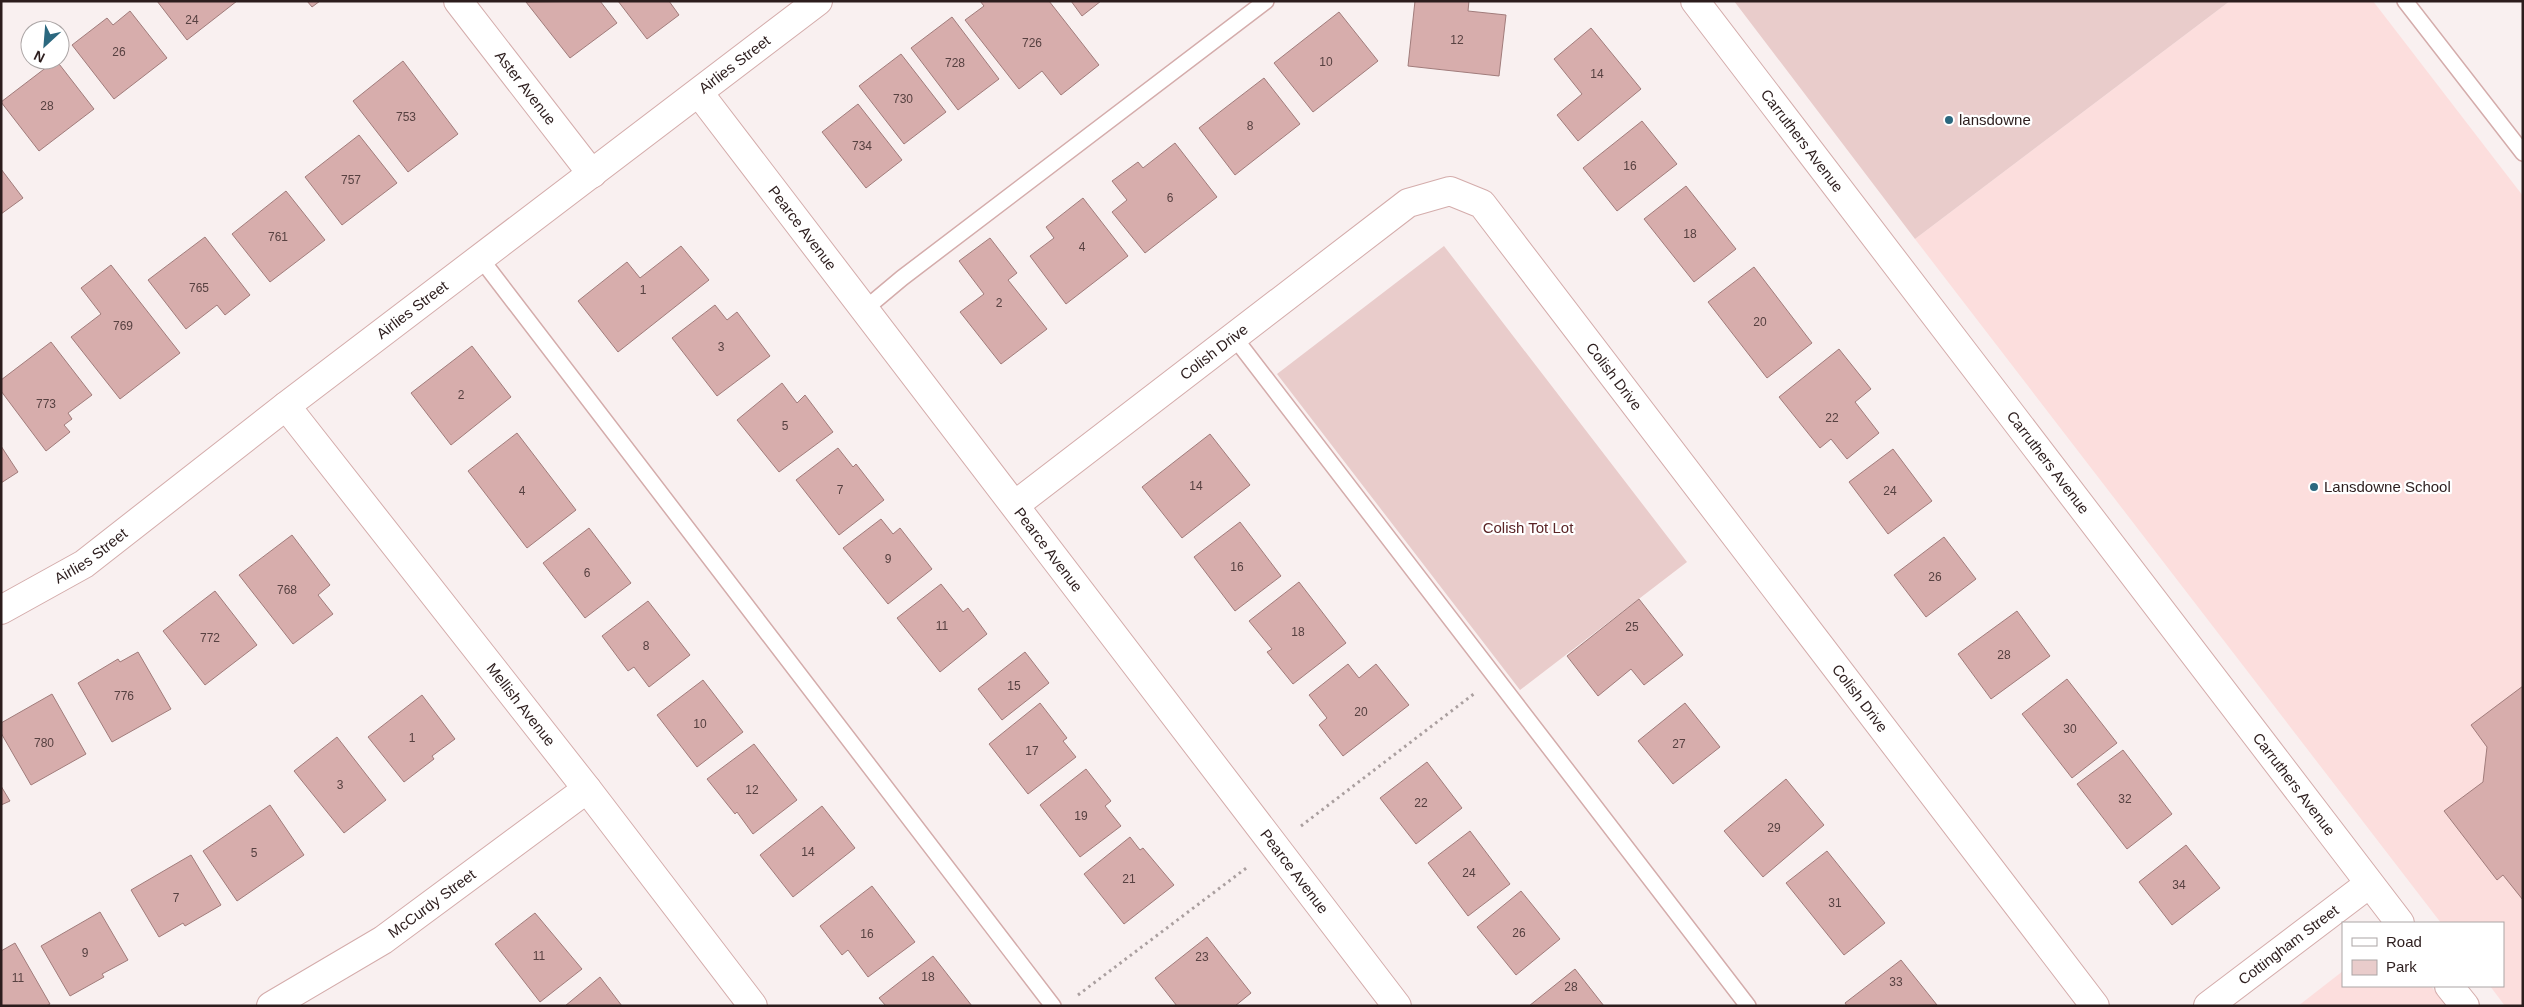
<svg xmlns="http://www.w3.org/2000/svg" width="2524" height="1007" viewBox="0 0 2524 1007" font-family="Arial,sans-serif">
<rect width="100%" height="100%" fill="#f9f0f0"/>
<path fill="#fcdedd" d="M2230,1H2373L2523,196V1006H2505L2490,986H2503V923H2441L1915,239Z
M2343,971V986H2431L2446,1006H2298Z"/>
<path fill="#e9cccb" d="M1734,1H2230L1915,239Z
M1444,246L1687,562L1520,690L1277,374Z"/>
<path fill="#d7adac" stroke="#a17c7b" d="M157,1H237L187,40Z
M307,1H320L312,7Z
M600,1L617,23L570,58L526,2Z
M618,1H669L679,15L647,39Z
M980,1H1049L1099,65L1061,95L1042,71L1019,89L965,20L984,6Z
M1071,1H1101L1082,16Z
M1415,1H1469L1468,11L1506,15L1499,76L1408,66Z
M130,11L167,58L114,99L72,45L107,18L113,25Z
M1339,12L1378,61L1313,112L1274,63Z
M952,17L999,79L958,110L911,48Z
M1591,28L1641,89L1578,141L1557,115L1582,94L1554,59Z
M901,54L946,112L904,144L859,86Z
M56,60L94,109L39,151L1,102Z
M403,61L458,134L408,172L353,101Z
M1264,78L1300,124L1235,175L1199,128Z
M858,104L902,160L866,188L822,132Z
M1642,121L1677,164L1617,211L1583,168Z
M359,135L397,183L342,225L305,177Z
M1175,143L1217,197L1145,253L1112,212L1127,200L1112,181L1138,162L1143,168Z
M1,169L23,198L1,214Z
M1686,186L1736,249L1694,282L1644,219Z
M286,191L325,240L270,282L232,234Z
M1083,198L1128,256L1066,304L1030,256L1054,238L1046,227Z
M205,237L250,295L225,315L217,305L186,329L148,280Z
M990,238L1017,273L1008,280L1047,329L1001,364L960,312L984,294L959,261Z
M681,246L709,280L618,352L578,301L627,262L640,278Z
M111,265L180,353L120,399L71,337L101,314L81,288Z
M1754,267L1812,343L1767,378L1708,302Z
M715,305L727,320L737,312L770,356L717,396L672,338Z
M51,342L92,395L68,413L72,419L64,425L70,432L46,451L1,391V380Z
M472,346L511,397L451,445L411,393Z
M1839,349L1871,389L1855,402L1879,433L1847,459L1831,439L1820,448L1779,397Z
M782,383L797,403L805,395L833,432L779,472L737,420Z
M517,433L576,510L527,548L468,471Z
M1210,434L1250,485L1182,538L1142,487Z
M1,446L18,472L1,483Z
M838,448L853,467L856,464L884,500L839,535L796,480Z
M1893,449L1932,501L1888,534L1849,482Z
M881,519L893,534L900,528L932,569L888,604L843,548Z
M1240,522L1281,576L1235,611L1194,557Z
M589,528L631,583L585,618L543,563Z
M292,535L330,585L318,595L333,614L293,644L239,575Z
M1944,537L1976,579L1926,617L1894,575Z
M1299,582L1346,643L1293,684L1267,652L1272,649L1249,621Z
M941,584L963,612L968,608L987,634L940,672L897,618Z
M215,591L257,645L205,685L163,631Z
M1639,599L1683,655L1644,685L1631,669L1598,696L1567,656Z
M648,601L690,655L649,687L634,667L628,671L602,636Z
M2017,611L2050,656L1991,699L1958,654Z
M138,652L171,709L112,742L78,683L118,659L120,662Z
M1025,652L1049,683L1002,720L978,689Z
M1348,664L1359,678L1376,664L1409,705L1343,756L1319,725L1327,718L1309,695Z
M2067,679L2117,743L2072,778L2022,714Z
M703,680L743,732L697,767L657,715Z
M2523,686V900L2503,875L2497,880L2444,811L2483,782L2487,747L2471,725Z
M52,694L86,754L31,785L1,733V723Z
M422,695L455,739L432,756L434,759L404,782L368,737Z
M1040,703L1067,738L1063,741L1076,757L1028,794L989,744Z
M1685,703L1720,747L1673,784L1638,741Z
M337,737L386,800L344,833L294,771Z
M754,744L797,800L753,834L737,812L735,814L707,779Z
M2123,750L2172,814L2127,849L2077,784Z
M1427,762L1462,808L1416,844L1380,798Z
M1086,769L1111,801L1105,806L1121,826L1080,857L1040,805Z
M1786,779L1824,825L1763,877L1724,831Z
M1,786L10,801L1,805Z
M270,805L304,855L237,901L203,851Z
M822,806L855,848L793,897L760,855Z
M1470,831L1510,884L1468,916L1428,863Z
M1130,837L1140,850L1143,848L1174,885L1124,924L1084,874Z
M2186,845L2220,888L2172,925L2139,882Z
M1827,851L1885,923L1844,955L1786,883Z
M191,855L221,905L185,926L183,923L159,937L131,890Z
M872,886L915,942L868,977L848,950L842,955L820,926Z
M1521,891L1560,939L1516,975L1477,927Z
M100,912L128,960L102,974L104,977L70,996L41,946Z
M535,913L582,969L540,1002L495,944Z
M1207,937L1251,993L1235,1006H1177L1155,978Z
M15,943L50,1004L46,1006H1V951Z
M933,956L972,1006H886L879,998Z
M1901,960L1937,1005L1847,1006L1845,1003Z
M1575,969L1604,1006H1529Z
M600,977L622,1006H565Z"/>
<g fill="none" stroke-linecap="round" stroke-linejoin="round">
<defs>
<path id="service" d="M2405,1L2523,153
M481,259L1053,1006
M865,309L902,278L1266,1
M1234,337L1748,1006"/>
<g id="minor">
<path id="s1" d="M458,1L592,174"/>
<path id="s2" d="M1695,1L2400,923"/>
<path id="s3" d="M699,93L1397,1006"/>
<path id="s4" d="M286,406L587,789L753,1006"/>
<path id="s5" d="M1015,505L1408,203L1450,191L1482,204L2095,1006"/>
<path d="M2449,986L2465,1006"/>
<path id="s6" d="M271,1006L383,940L587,789"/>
<path id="s7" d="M2208,1006L2369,884"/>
</g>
<g id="tertiary">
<path id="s8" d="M1,610L84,564L286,406L818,1"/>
</g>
</defs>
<use href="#service" stroke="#d4acab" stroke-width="18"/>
<use href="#minor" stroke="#d4acab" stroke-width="30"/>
<use href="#tertiary" stroke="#d4acab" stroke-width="30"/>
<path stroke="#aa9f9f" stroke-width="3" stroke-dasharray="2.5 4" stroke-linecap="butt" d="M1301,826L1475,693
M1078,995L1249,866"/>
<use href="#service" stroke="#fff" stroke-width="15"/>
<use href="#minor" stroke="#fff" stroke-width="28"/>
<use href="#tertiary" stroke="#fff" stroke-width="28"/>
</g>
<g fill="#2b687f" stroke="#fff" stroke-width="2">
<circle cx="1949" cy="120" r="5"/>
<circle cx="2314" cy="487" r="5"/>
</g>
<g text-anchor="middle" stroke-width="4.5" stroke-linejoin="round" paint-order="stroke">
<g font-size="12" fill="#574141">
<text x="192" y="24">24</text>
<text x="1457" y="44">12</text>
<text x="1032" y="47">726</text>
<text x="119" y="56">26</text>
<text x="1326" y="66">10</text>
<text x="955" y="67">728</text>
<text x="1597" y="78">14</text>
<text x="903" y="103">730</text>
<text x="47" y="110">28</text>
<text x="406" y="121">753</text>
<text x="1250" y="130">8</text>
<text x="862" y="150">734</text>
<text x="1630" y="170">16</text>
<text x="351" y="184">757</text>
<text x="1170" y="202">6</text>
<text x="1690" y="238">18</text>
<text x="278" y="241">761</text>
<text x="1082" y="251">4</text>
<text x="199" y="292">765</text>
<text x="643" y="294">1</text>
<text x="999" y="307">2</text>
<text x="1760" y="326">20</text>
<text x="123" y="330">769</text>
<text x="721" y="351">3</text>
<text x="461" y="399">2</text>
<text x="46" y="408">773</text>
<text x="1832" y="422">22</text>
<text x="785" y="430">5</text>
<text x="1196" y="490">14</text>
<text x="840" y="494">7</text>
<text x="522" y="495">4</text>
<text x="1890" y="495">24</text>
<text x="888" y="563">9</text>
<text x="1237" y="571">16</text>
<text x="587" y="577">6</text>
<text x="1935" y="581">26</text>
<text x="287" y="594">768</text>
<text x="942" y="630">11</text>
<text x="1632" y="631">25</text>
<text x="1298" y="636">18</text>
<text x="210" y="642">772</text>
<text x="646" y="650">8</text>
<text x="2004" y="659">28</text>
<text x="1014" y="690">15</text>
<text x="124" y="700">776</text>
<text x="1361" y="716">20</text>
<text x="700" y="728">10</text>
<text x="2070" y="733">30</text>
<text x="412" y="742">1</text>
<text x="44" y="747">780</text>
<text x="1679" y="748">27</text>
<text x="1032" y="755">17</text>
<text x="340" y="789">3</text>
<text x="752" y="794">12</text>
<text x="2125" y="803">32</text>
<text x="1421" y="807">22</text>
<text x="1081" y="820">19</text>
<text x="1774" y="832">29</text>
<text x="808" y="856">14</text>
<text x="254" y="857">5</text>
<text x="1469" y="877">24</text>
<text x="1129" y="883">21</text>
<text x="2179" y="889">34</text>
<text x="176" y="902">7</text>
<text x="1835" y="907">31</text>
<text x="1519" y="937">26</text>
<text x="867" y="938">16</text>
<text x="85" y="957">9</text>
<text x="539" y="960">11</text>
<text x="1202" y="961">23</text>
<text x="928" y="981">18</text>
<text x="18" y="982">11</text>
<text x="1896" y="986">33</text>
<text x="1571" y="991">28</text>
</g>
<g font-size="15" fill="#2c1d1d" stroke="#fff">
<text dy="5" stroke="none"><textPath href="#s8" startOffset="915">Airlies Street</textPath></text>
<text dy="5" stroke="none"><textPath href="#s1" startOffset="110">Aster Avenue</textPath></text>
<text dy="5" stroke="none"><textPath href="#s2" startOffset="176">Carruthers Avenue</textPath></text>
<text dy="5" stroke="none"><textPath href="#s3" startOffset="170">Pearce Avenue</textPath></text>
<text dy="5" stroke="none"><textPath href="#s8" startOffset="510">Airlies Street</textPath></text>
<text dy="5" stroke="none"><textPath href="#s5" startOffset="251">Colish Drive</textPath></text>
<text dy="5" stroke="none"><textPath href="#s5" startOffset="791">Colish Drive</textPath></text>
<text dy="5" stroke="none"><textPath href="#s2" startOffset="581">Carruthers Avenue</textPath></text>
<text dy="5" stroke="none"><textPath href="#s3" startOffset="575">Pearce Avenue</textPath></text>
<text dy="5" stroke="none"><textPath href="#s8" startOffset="105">Airlies Street</textPath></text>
<text dy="5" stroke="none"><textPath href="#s5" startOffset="1196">Colish Drive</textPath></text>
<text dy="5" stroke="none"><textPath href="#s4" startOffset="380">Mellish Avenue</textPath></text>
<text dy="5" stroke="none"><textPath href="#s2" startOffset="986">Carruthers Avenue</textPath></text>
<text dy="5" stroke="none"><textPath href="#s3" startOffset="980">Pearce Avenue</textPath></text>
<text dy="5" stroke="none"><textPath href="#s6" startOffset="191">McCurdy Street</textPath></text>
<text dy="5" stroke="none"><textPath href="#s7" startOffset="101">Cottingham Street</textPath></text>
</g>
<g font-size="15" fill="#2c1d1d" stroke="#fff" text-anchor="start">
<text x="1959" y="125">lansdowne</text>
<text x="2324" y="492">Lansdowne School</text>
</g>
<g font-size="15" fill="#5b2527" stroke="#fff">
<text x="1528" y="533">Colish Tot Lot</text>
</g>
</g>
<rect width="2524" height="1007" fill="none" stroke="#2c1d1d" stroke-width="5"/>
<rect x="2342" y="922" width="162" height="65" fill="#ffffff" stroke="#aba5a5"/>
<rect x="2352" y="938" width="25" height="8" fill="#ffffff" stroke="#aba5a5"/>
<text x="2386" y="947" font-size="15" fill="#2c1d1d">Road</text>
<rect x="2352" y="960" width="25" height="15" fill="#e9cccb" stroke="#aba5a5"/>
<text x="2386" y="972" font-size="15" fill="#2c1d1d">Park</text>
<g transform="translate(45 45) rotate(206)"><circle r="24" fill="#ffffff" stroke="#aba5a5"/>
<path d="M0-4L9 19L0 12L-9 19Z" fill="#2b687f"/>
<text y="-8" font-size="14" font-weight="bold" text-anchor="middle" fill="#2c1d1d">N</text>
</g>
</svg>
